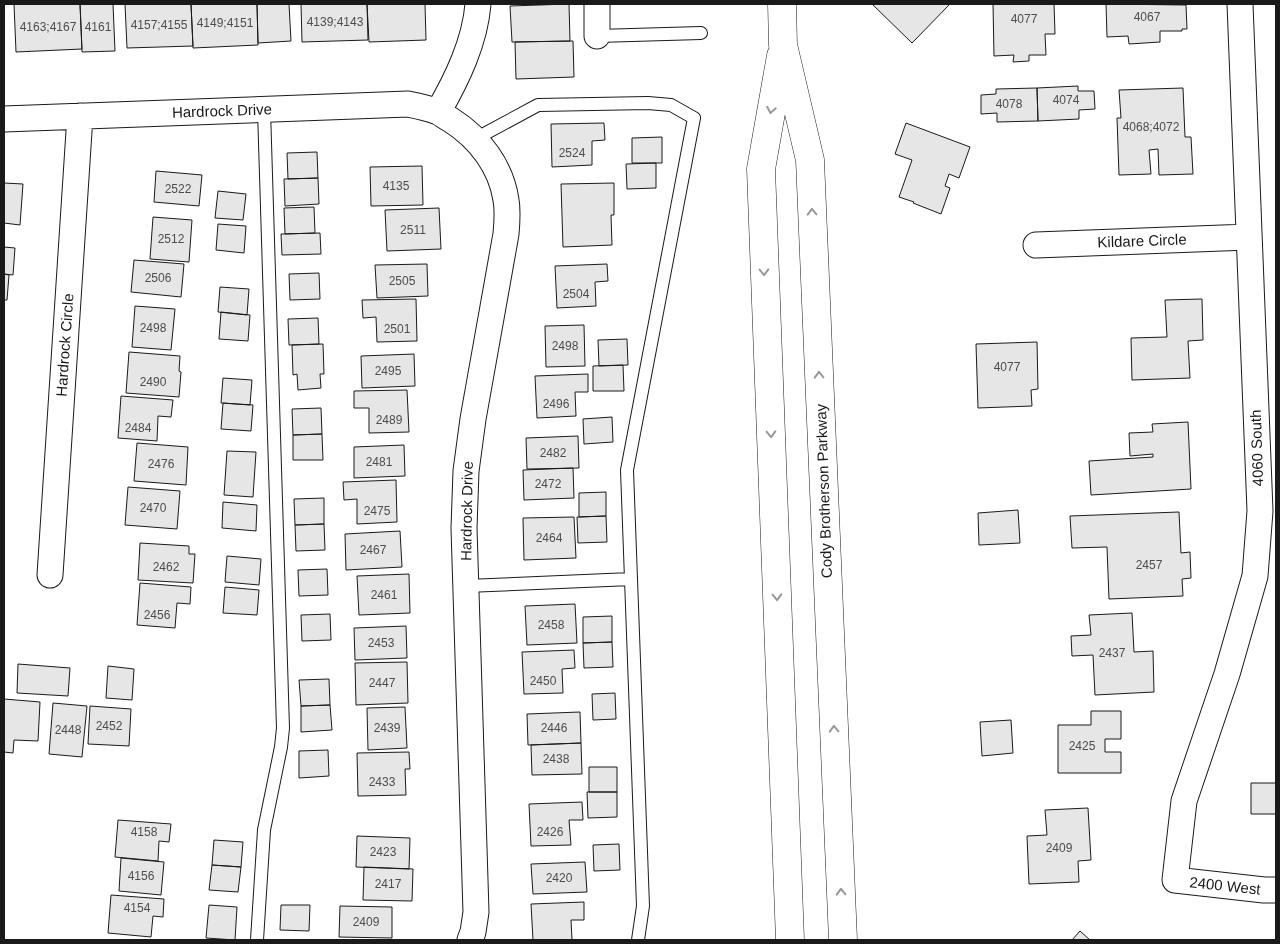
<svg xmlns="http://www.w3.org/2000/svg" width="1280" height="944" viewBox="0 0 1280 944" font-family="Arial,sans-serif">
<rect width="100%" height="100%" fill="#fff"/>
<path fill="#e6e6e6" stroke="#1a1a1a" d="M14,4H80L82,49L16,52Z
M80,4H113L115,51L82,52Z
M125,4H191L193,46L127,48Z
M191,4H257L258,45L193,48Z
M257,4H289L291,41L258,43Z
M301,4H367L368,40L302,42Z
M367,4H425L426,40L369,42Z
M569,4L570,41L512,42L510,6Z
M872,4H950L912,43Z
M993,4H1054L1055,34H1045L1046,55H1029V61L1013,62L1014,55L994,56Z
M1106,4L1186,5L1187,29H1182V31H1160V42L1129,44L1128,36L1107,37Z
M573,41L574,77L516,79L515,42Z
M1078,86V91H1094L1095,109L1079,110V119L1038,121L1037,88Z
M1037,88L1038,121L997,122V113L981,114V95L996,94V89Z
M1183,88L1185,137H1191L1193,174L1159,175L1158,149L1149,150L1151,174L1119,175L1117,118H1121L1119,90Z
M604,123L605,140L592,141V165L552,167L551,124Z
M906,123L970,147L959,178L949,174L945,186L950,188L941,214L913,203L914,202L899,197L912,160L895,154Z
M662,137V163H632V138Z
M317,152L318,178L288,179L287,153Z
M656,163V188L627,189L626,164Z
M422,166L423,205L371,206L370,167Z
M156,171L202,175L199,206L154,202Z
M318,178L319,204L285,206L284,179Z
M4,183L23,184L20,225L4,223Z
M614,183V215H611L612,245L563,247L561,184Z
M218,191L246,194L243,220L215,218Z
M314,207L315,233L285,234L284,208Z
M439,208L441,249L387,251L385,210Z
M153,217L192,220L189,262L150,259Z
M218,224L246,226L244,253L216,250Z
M320,233L321,254L282,255L281,234Z
M4,247L15,248L13,275L4,274Z
M134,260L184,264L181,297L131,292Z
M427,264L428,296L377,298L375,265Z
M607,264L608,281L595,282L596,306L557,308L555,266Z
M319,273L320,299L290,300L289,274Z
M4,274L9,275L7,300H4Z
M220,287L249,289L247,315L218,312Z
M416,299L417,341L377,342L376,317L363,318L362,300Z
M1202,299L1203,340L1188,341L1190,378L1132,380L1131,338L1167,337L1165,300Z
M135,306L175,309L171,350L132,347Z
M221,312L250,315L248,341L219,339Z
M318,318L319,344L289,345L288,319Z
M584,325L585,366L546,367L545,326Z
M627,339L628,365L599,366L598,340Z
M1037,342L1038,389L1031,390L1032,406L978,408L976,344Z
M323,344L324,374H320L321,388L298,390L297,374L293,375L292,345Z
M129,352L180,356L179,371L181,372L179,397L126,393Z
M414,354L415,386L362,388L361,356Z
M623,365L624,391H593V366Z
M588,374V392H575L576,416L537,418L535,376Z
M223,378L252,380L250,405L221,403Z
M407,390L409,432L369,433V408H354V391Z
M121,396L173,400L171,417L158,416L157,441L118,438Z
M223,403L253,405L251,431L221,429Z
M321,408L322,434L293,435L292,409Z
M612,417L613,442L584,444L583,419Z
M1188,422L1191,489L1091,495L1089,461L1153,457V454L1130,456L1129,433L1153,432L1152,424Z
M322,434L323,460H293V435Z
M578,436L579,468L527,469L526,438Z
M137,443L188,447L186,485L134,481Z
M404,445L405,476L354,478V447Z
M227,451L256,452L253,497L224,495Z
M573,468L574,498L524,500L523,470Z
M396,480L397,522L357,524V499L344,500L343,482Z
M128,487L180,491L177,529L125,525Z
M606,492V516L579,517V493Z
M324,498V524L295,525L294,499Z
M223,502L257,505L256,531L222,528Z
M1018,510L1020,543L979,545L978,513Z
M1179,512L1181,553L1190,552L1191,578L1182,579L1183,596L1109,599L1107,547L1072,548L1070,516Z
M606,516L607,542L578,543L577,517Z
M574,517L576,558L524,560L523,518Z
M324,524L325,550L296,551L295,525Z
M400,531L402,567L346,570L345,534Z
M140,543L189,546V554H195L193,583L138,580Z
M227,556L261,559L259,585L225,582Z
M327,569L328,595L299,596L298,570Z
M409,574L410,613L359,615L357,576Z
M140,583L191,587L190,604L177,603L175,628L137,625Z
M225,587L259,590L257,615L223,613Z
M575,604L577,643L527,645L525,606Z
M1132,613L1134,652L1153,651L1154,692L1095,695L1093,655L1072,656L1071,636L1091,635L1089,615Z
M330,614L331,640L302,641L301,615Z
M612,616V642L583,643V617Z
M406,626L407,658L355,660L354,628Z
M612,642L613,667L584,668L583,643Z
M574,650L575,668L562,669L563,693L524,694L522,652Z
M407,662L408,703L356,705L355,663Z
M18,664L70,668L68,696L17,693Z
M108,666L134,669L132,700L106,698Z
M329,679L330,705L301,706L299,680Z
M615,693L616,719L593,720L592,694Z
M4,699L40,702L38,741L14,740L13,753L4,752Z
M53,703L87,706L82,757L49,754Z
M330,705L332,730L301,732V706Z
M90,706L131,709L129,746L88,744Z
M405,707L407,748L368,750L367,708Z
M1091,711H1121V739H1105V752H1121V773H1058V725H1091Z
M580,712L581,743L528,745L527,714Z
M1011,720L1013,753L982,756L980,722Z
M581,743L582,774L532,775L531,745Z
M328,750L329,776L299,778V751Z
M409,752L410,769H405L406,795L358,796L357,753Z
M589,767H617V792H589Z
M1251,783H1276V814H1251Z
M587,792H617V817L588,818Z
M582,802L583,820H569L571,845L531,846L529,804Z
M1088,808L1091,860L1078,861L1079,882L1029,884L1027,836L1047,835L1045,810Z
M118,820L171,824L169,842L159,841L158,861L115,857Z
M357,836L410,838L409,869L356,867Z
M214,840L243,842L241,867L212,865Z
M619,844L620,870L594,871L593,845Z
M121,858L164,862L161,895L119,891Z
M585,862L587,892L533,894L531,864Z
M212,865L241,867L238,892L209,890Z
M364,867L413,869L412,901L363,900Z
M111,895L164,899L163,917L153,916L151,937L108,933Z
M584,902V920H571L572,940H533L531,904Z
M209,905L237,907L235,940L206,938Z
M281,905H310L309,931L280,930Z
M340,906L392,907V938L339,937Z
M1080,931L1090,940H1072Z"/>
<g fill="none" stroke-linecap="round" stroke-linejoin="round">
<defs>
<path id="lane" d="M597,36L701,33
M475,139L538,105L648,103L671,105L694,118L627,470L643,906L638,940
M466,586L631,579
M257,940L264,830L281,747L283,728L264,110"/>
<path id="street" d="M597,4V36
M1240,4L1260,511L1255,576L1227,674L1184,801L1175,880L1264,890H1276
M438,112C457,79 475,42 478,4
M4,119L408,104C418,106 428,108 438,112C442,114 447,118 451,120C479,138 501,166 506,200C508,211 507,223 506,234L473,419L466,471L464,528L476,912L473,932L470,940
M1036,245L1249,237
M50,575L80,116"/>
<path id="secondary" d="M782,4L783,45L810,160L843,940
M781,56L761,169L790,940"/>
</defs>
<use href="#lane" stroke="#1a1a1a" stroke-width="14"/>
<use href="#street" stroke="#1a1a1a" stroke-width="27"/>
<use href="#secondary" stroke="#1a1a1a" stroke-width="29"/>
<use href="#lane" stroke="#fff" stroke-width="12"/>
<use href="#street" stroke="#fff" stroke-width="25"/>
<use href="#secondary" stroke="#fff" stroke-width="28"/>
</g>
<defs><path id="oneway-chevron" d="M-2-3.5L2.5 0L-2 3.5" fill="none" stroke-width="1.6" stroke-linecap="round" stroke-linejoin="round" transform="scale(1.25)"/></defs>
<g stroke="#989898">
<use href="#oneway-chevron" transform="translate(771 110) rotate(100)"/>
<use href="#oneway-chevron" transform="translate(812 212) rotate(-92)"/>
<use href="#oneway-chevron" transform="translate(764 272) rotate(88)"/>
<use href="#oneway-chevron" transform="translate(819 375) rotate(-92)"/>
<use href="#oneway-chevron" transform="translate(771 434) rotate(88)"/>
<use href="#oneway-chevron" transform="translate(777 597) rotate(88)"/>
<use href="#oneway-chevron" transform="translate(834 729) rotate(-92)"/>
<use href="#oneway-chevron" transform="translate(841 892) rotate(-92)"/>
</g>
<g text-anchor="middle" stroke-width="4" stroke-linejoin="round" paint-order="stroke">
<g font-size="12" fill="#4d4d4d">
<text x="1147" y="21">4067</text>
<text x="1024" y="23">4077</text>
<text x="335" y="26">4139;4143</text>
<text x="225" y="27">4149;4151</text>
<text x="159" y="29">4157;4155</text>
<text x="48" y="31">4163;4167</text>
<text x="98" y="31">4161</text>
<text x="1066" y="104">4074</text>
<text x="1009" y="108">4078</text>
<text x="1151" y="131">4068;4072</text>
<text x="572" y="157">2524</text>
<text x="396" y="190">4135</text>
<text x="178" y="193">2522</text>
<text x="413" y="234">2511</text>
<text x="171" y="243">2512</text>
<text x="158" y="282">2506</text>
<text x="402" y="285">2505</text>
<text x="576" y="298">2504</text>
<text x="153" y="332">2498</text>
<text x="397" y="333">2501</text>
<text x="565" y="350">2498</text>
<text x="1007" y="371">4077</text>
<text x="388" y="375">2495</text>
<text x="153" y="386">2490</text>
<text x="556" y="408">2496</text>
<text x="389" y="424">2489</text>
<text x="138" y="432">2484</text>
<text x="553" y="457">2482</text>
<text x="379" y="466">2481</text>
<text x="161" y="468">2476</text>
<text x="548" y="488">2472</text>
<text x="153" y="512">2470</text>
<text x="377" y="515">2475</text>
<text x="549" y="542">2464</text>
<text x="373" y="554">2467</text>
<text x="1149" y="569">2457</text>
<text x="166" y="571">2462</text>
<text x="384" y="599">2461</text>
<text x="157" y="619">2456</text>
<text x="551" y="629">2458</text>
<text x="381" y="647">2453</text>
<text x="1112" y="657">2437</text>
<text x="543" y="685">2450</text>
<text x="382" y="687">2447</text>
<text x="109" y="730">2452</text>
<text x="387" y="732">2439</text>
<text x="554" y="732">2446</text>
<text x="68" y="734">2448</text>
<text x="1082" y="750">2425</text>
<text x="556" y="763">2438</text>
<text x="382" y="786">2433</text>
<text x="144" y="836">4158</text>
<text x="550" y="836">2426</text>
<text x="1059" y="852">2409</text>
<text x="383" y="856">2423</text>
<text x="141" y="880">4156</text>
<text x="559" y="882">2420</text>
<text x="388" y="888">2417</text>
<text x="137" y="912">4154</text>
<text x="366" y="926">2409</text>
</g>
<g font-size="15" fill="#1a1a1a" stroke="#fff">
<text transform="translate(222 111) rotate(-2)" y="5">Hardrock Drive</text>
<text transform="translate(1142 241) rotate(-2)" y="5">Kildare Circle</text>
<text transform="translate(65 345) rotate(-86)" y="5">Hardrock Circle</text>
<text transform="translate(1257 448) rotate(-92)" y="5">4060 South</text>
<text transform="translate(824 491) rotate(-92)" y="5">Cody Brotherson Parkway</text>
<text transform="translate(467 511) rotate(-89)" y="5">Hardrock Drive</text>
<text transform="translate(1225 886) rotate(6)" y="5">2400 West</text>
</g>
</g>
<rect width="1280" height="944" fill="none" stroke="#1a1a1a" stroke-width="10"/>
</svg>
